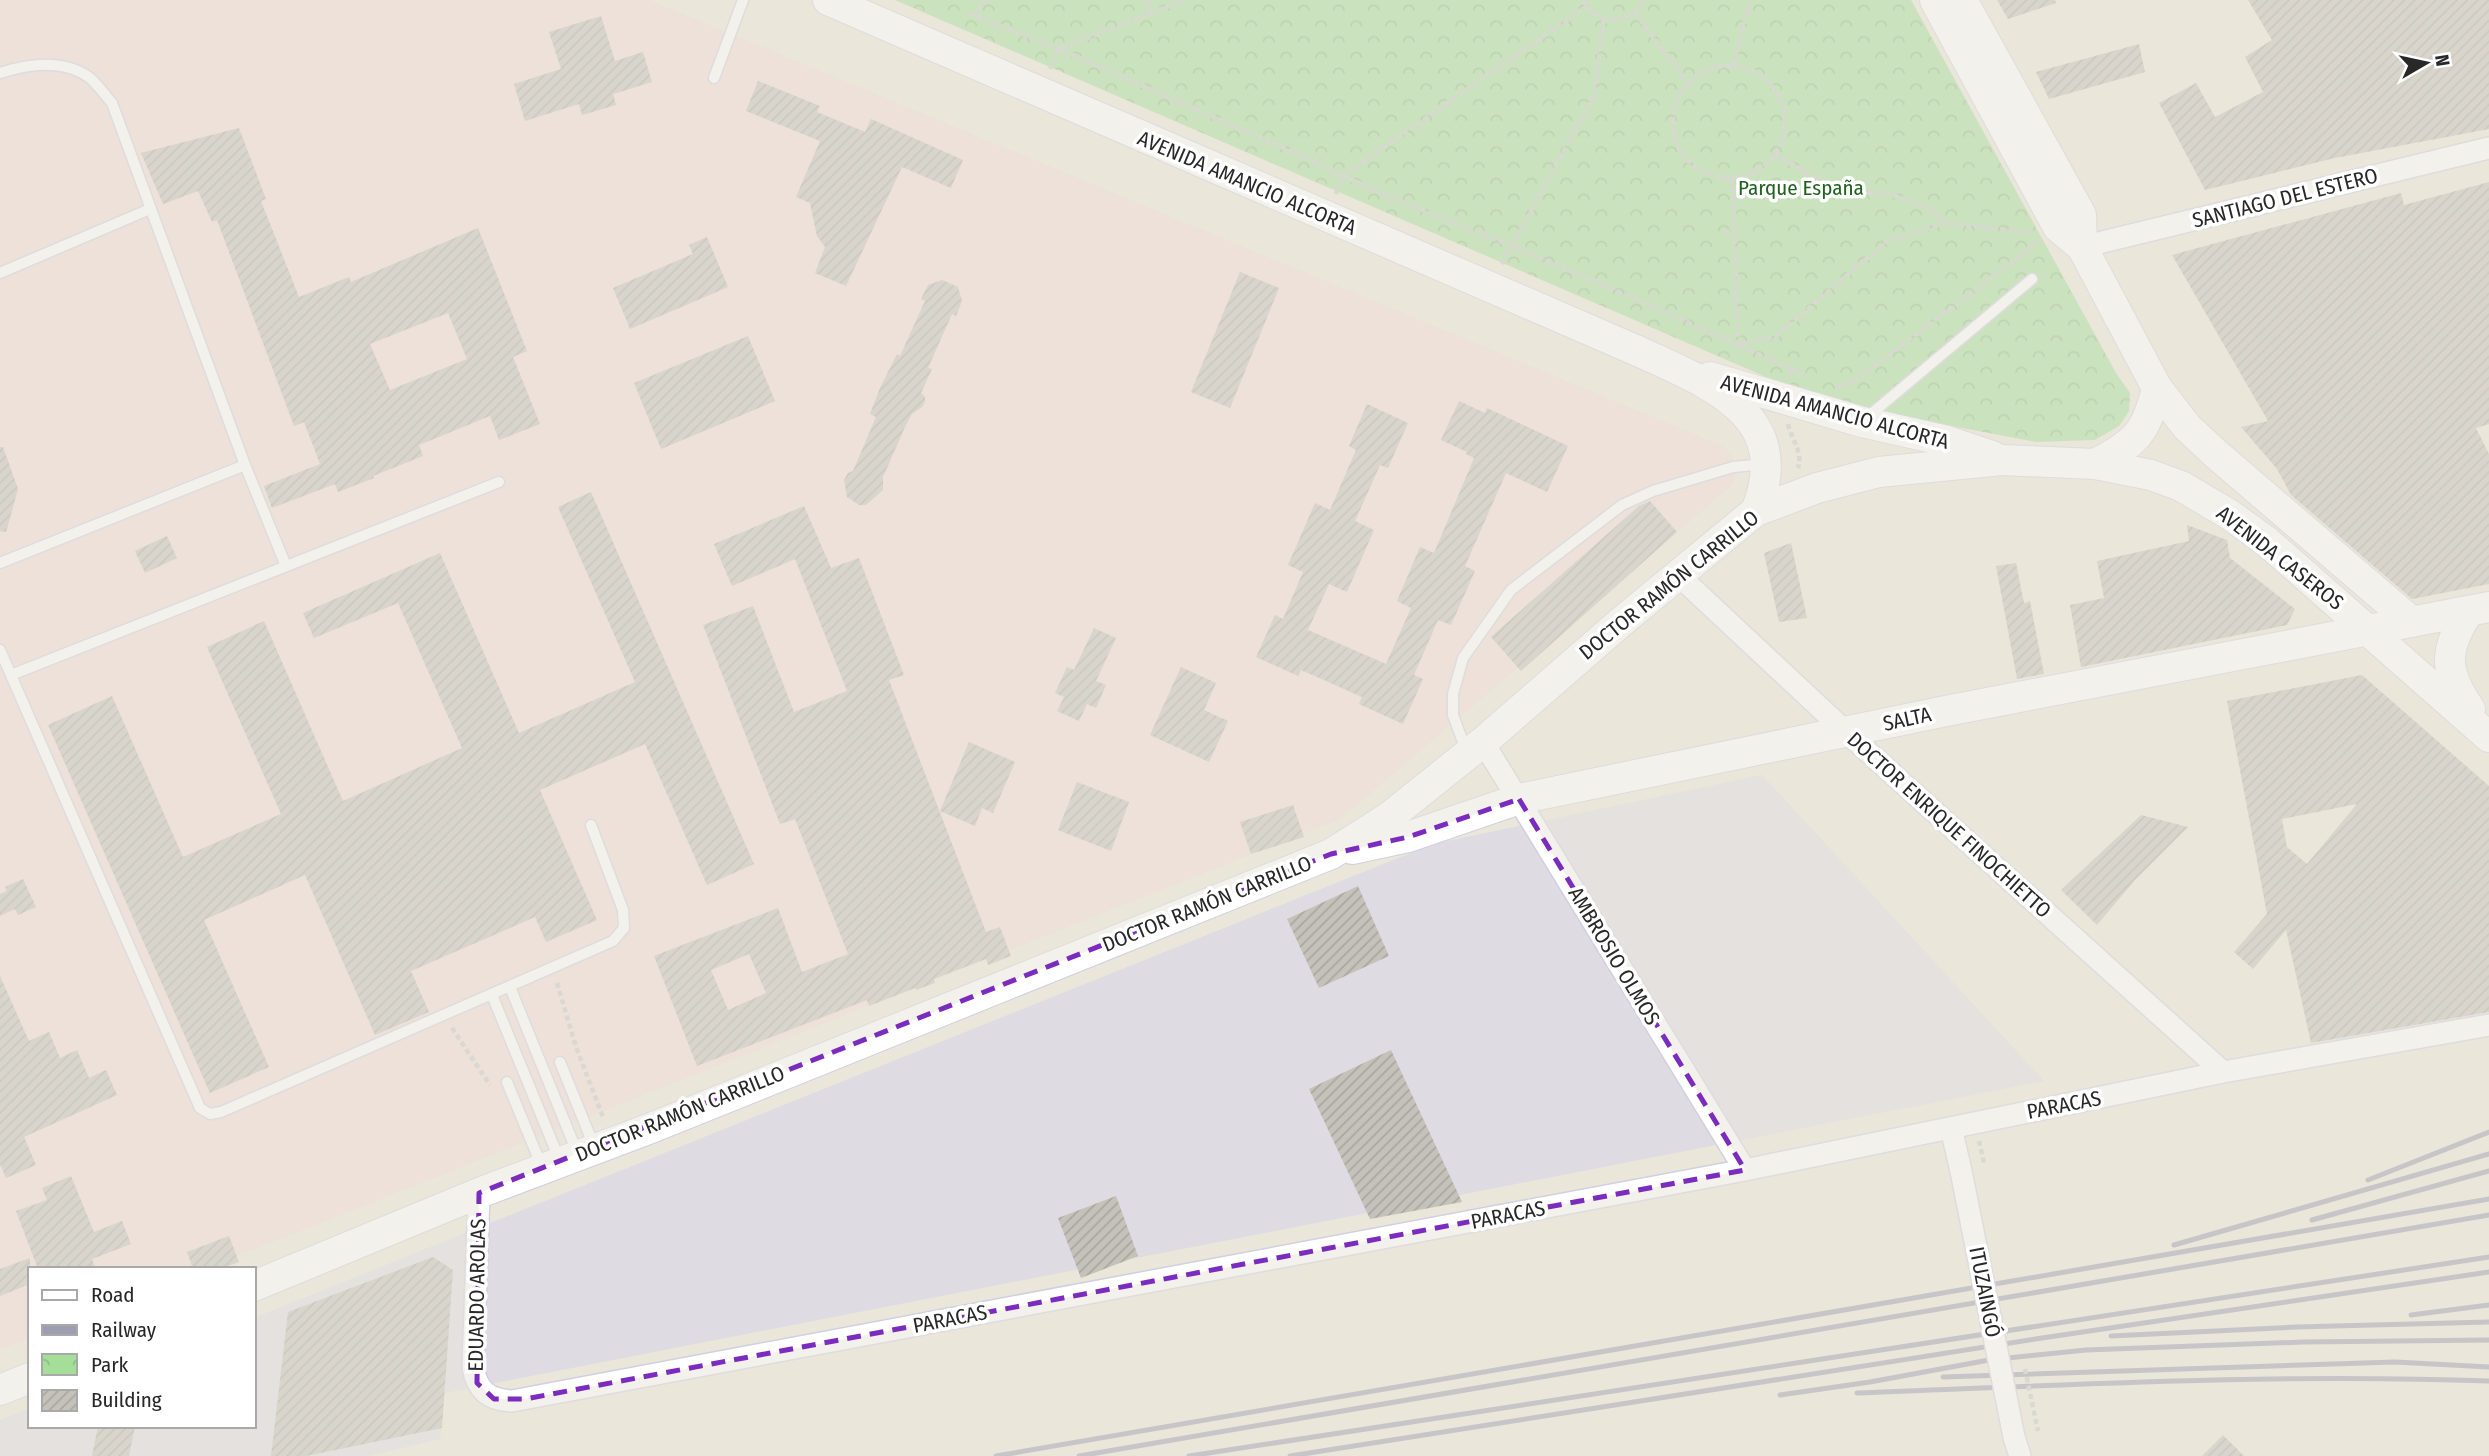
<svg xmlns="http://www.w3.org/2000/svg" width="2489" height="1456" viewBox="0 0 2489 1456" font-family="'Fira Sans Condensed',sans-serif">
<defs>
<pattern id="park-crowns" width="20" height="18" patternUnits="userSpaceOnUse" patternTransform="scale(1.75)"><rect width="20" height="18" fill="#a5de99"/><path d="M2 6a3 3 0 1 1 6 0M12 15a3 3 0 1 1 6 0" fill="none" stroke="#8ebe84"/></pattern>
<pattern id="building-hatch" width="6" height="6" patternUnits="userSpaceOnUse" patternTransform="scale(1.75)"><rect width="6" height="6" fill="#c5c2ba"/><path d="M-1 1l2-2M0 6l6-6M5 7l2-2" fill="none" stroke="#a9a7a0"/></pattern>
</defs>
<rect width="100%" height="100%" fill="#eae6da"/>
<path fill="#dedbe3" d="M1762,775L2044,1081L444,1393L440,1439L368,1456H0V1420L30,1408V1426H254V1318L1433,844Z"/>
<path fill="#f1dbd8" d="M0,0H649L1725,447L1732,458L1734,475L1733,484L1340,819L204,1269H30V1338L0,1349Z"/>
<path fill="url(#park-crowns)" d="M895,0H1911L2116,373L2130,393L2129,411L2119,426L2095,440L2036,442L1824,402Z"/>
<path fill="url(#building-hatch)" fill-rule="evenodd" d="M1997,0H2055L2056,3L2008,19Z
M2248,0H2489V129L2335,158L2205,190L2159,103L2196,83L2215,117L2263,92L2245,57L2272,40Z
M601,16L615,61L643,52L652,82L613,94L616,105L582,115L579,104L525,121L514,84L561,69L549,32Z
M2139,44L2145,72L2049,99L2036,72Z
M758,81L820,106L817,112L865,132L871,119L963,160L951,188L902,167L846,286L815,273L825,247L817,236L810,203L796,197L820,141L746,111Z
M239,128L266,199L261,201L299,297L349,277L351,282L478,228L527,351L513,357L540,424L499,440L490,416L419,445L423,456L373,476L374,478L338,492L335,484L272,508L264,486L320,464L304,422L294,426L217,220L212,222L198,191L163,204L141,153ZM448,313L467,359L390,390L370,344Z
M2489,182V424L2476,428L2489,454V584L2412,599L2291,495L2277,469L2241,427L2268,421L2172,255L2401,193L2404,205Z
M707,237L728,287L630,329L613,288L693,254L689,245Z
M1240,272L1279,288L1230,408L1191,392Z
M942,280L958,287L962,301L956,316L952,314L928,368L932,369L921,393L925,397V402L922,407L912,414L905,427L883,477V490L866,505H859L847,497L844,480L848,473L853,471L876,417L870,414L880,388L897,354L900,356L925,301L921,299L928,285Z
M748,336L775,401L661,449L634,383Z
M1459,401L1485,413L1487,408L1568,446L1547,492L1506,473L1465,566L1475,571L1451,625L1438,620L1414,675L1423,679L1403,724L1359,704L1362,697L1301,670L1298,676L1256,657L1275,615L1283,619L1303,572L1288,565L1315,503L1330,510L1356,450L1349,446L1367,404L1408,423L1388,468L1380,465L1355,521L1374,530L1347,592L1329,584L1308,630L1386,664L1411,608L1397,601L1420,547L1434,553L1474,458L1466,454L1467,452L1441,440Z
M0,447H3L18,489L6,532L0,531Z
M591,492L754,864L707,885L645,744L540,790L597,920L546,942L535,917L411,971L429,1012L375,1035L305,875L204,920L269,1067L210,1093L48,725L112,696L183,857L281,814L207,647L264,621L343,801L462,748L398,603L314,638L303,613L440,553L519,733L635,682L558,507Z
M1650,501L1677,532L1521,671L1491,637L1639,506Z
M804,506L831,568L859,558L904,675L889,680L986,932L1000,927L1011,956L988,965L986,959L934,979L935,983L916,990L915,988L869,1006L867,1000L697,1066L654,956L778,908L802,972L848,954L795,819L780,824L703,625L753,606L794,712L847,691L795,559L732,586L714,544ZM749,954L766,993L728,1010L711,970Z
M2187,525L2227,540L2230,558L2295,609L2287,625L2081,667L2070,605L2104,598L2097,561L2189,541Z
M167,536L177,558L145,573L135,551Z
M1791,543L1807,618L1779,622L1764,553Z
M2016,563L2024,603L2030,601L2044,674L2017,679L1996,566Z
M1094,628L1116,638L1096,681L1106,685L1096,708L1087,704L1079,721L1057,711L1064,697L1055,693L1067,667L1074,670Z
M1181,667L1216,683L1204,710L1228,721L1209,762L1150,735Z
M2362,675L2489,786V1012L2311,1043L2286,930L2253,969L2234,952L2267,914L2227,701ZM2357,804L2307,864L2287,847L2282,819Z
M969,742L1015,762L993,813L982,808L975,826L940,811Z
M1077,782L1129,802L1111,851L1058,830Z
M1293,805L1304,837L1251,854L1240,822Z
M2141,815L2188,827L2135,880L2097,925L2061,890Z
M23,879L36,907L18,915L15,909L0,916V894L7,891L5,887Z
M1358,886L1389,956L1319,988L1287,919Z
M0,976L29,1041L49,1032L60,1058L77,1050L89,1078L106,1070L117,1095L24,1137L36,1165L6,1178L0,1164Z
M1391,1050L1462,1202L1370,1219L1309,1089Z
M71,1176L94,1232L122,1221L131,1244L92,1259L96,1269H38L16,1211L47,1200L42,1188Z
M1116,1196L1138,1256L1081,1278L1058,1218Z
M229,1236L239,1262L221,1269H193L187,1252Z
M433,1257L453,1270L442,1428L306,1456H271L288,1312Z
M30,1258V1284L0,1296V1269Z
M98,1426H135L129,1456H92Z
M2223,1435L2244,1456H2202Z"/>
<g fill="none" stroke-linecap="round" stroke-linejoin="round">
<defs>
<path id="lane" d="M0,73C28,64 64,59 90,78C98,85 105,95 112,103L245,465L286,566
M714,78L743,0
M0,273L150,209
M1865,419L2032,279
M0,563L245,465
M0,650L200,1108L210,1114L221,1112L613,941L624,928L623,910L591,825
M11,675L499,482
M1467,753L1453,715V694L1463,658L1511,590L1622,505L1653,491L1733,467L1764,464
M510,987L577,1152
M492,995L560,1161
M560,1062L594,1146
M507,1082L542,1167"/>
<path id="street" d="M2082,247L2489,148
M1677,574L1846,732L2223,1072
M1483,742L1745,1170
M1951,1128L1961,1171
M479,1193L473,1367C477,1390 488,1400 512,1401L1745,1170L2223,1072L2489,1025
M2014,1437L2020,1456"/>
<path id="secondary" d="M828,0L1640,352C1711,385 1795,415 1756,511
M1935,0L2058,227L2082,247L2157,388L2187,427L2216,454L2412,622
M1962,0L2081,215L2082,247
M1710,377L1862,422L1947,441L1992,456
M2095,464C2135,444 2147,432 2157,388
M2469,611C2443,650 2444,672 2470,709
M1352,849L1408,837L1519,799L1946,711L2489,607
M254,1286L479,1193L651,1128L1331,854L1388,818L1483,742L1621,622L1756,511L1817,488L1879,472L2002,460L2095,464L2151,475L2181,486L2230,515L2266,541L2489,737
M0,1390L30,1378"/>
</defs>
<use href="#lane" stroke="#d0d0e1" stroke-width="13"/>
<use href="#street" stroke="#d0d0e1" stroke-width="24"/>
<use href="#secondary" stroke="#d0d0e1" stroke-width="32"/>
<path stroke="#c7c7c7" stroke-width="4.5" stroke-dasharray="5 3.5" stroke-linecap="butt" d="M987,0L972,15L1059,49L1305,157C1367,190 1435,214 1500,241C1597,282 1695,325 1791,369L1789,376
M1148,0L1151,13
M1583,0C1597,26 1631,26 1644,0
M1635,13L1688,83
M1733,65L1751,0
M1673 122a56 56 0 1 1 112 0a56 56 0 1 1-112 0Z
M1050,69L1059,49L1184,0
M1775,154L1817,179L1851,191L1887,193L1930,208L1945,223
M1731,179L1734,202L1738,345L1775,337L1886,242L1945,223L2032,233
M1336,194L1341,177L1587,6
M1724,231L1734,232
M1502,264L1594,96L1604,19
M1791,369L1806,376
M1837,387L1854,381L2028,250L2038,240
M1788,424C1792,441 1803,451 1798,468
M557,983L576,1047L603,1117
M452,1028L490,1085
M1979,1141L1984,1163"/>
<use href="#lane" stroke="#fff" stroke-width="10"/>
<use href="#street" stroke="#fff" stroke-width="21"/>
<use href="#secondary" stroke="#fff" stroke-width="30"/>
<path stroke="#9e9eb2" stroke-width="5" d="M2368,1180L2489,1132
M2312,1220L2489,1171
M2174,1245L2489,1154
M2411,1315L2489,1305
M2111,1336L2296,1327L2489,1322
M1943,1377L2395,1362L2489,1367
M1857,1393C2068,1385 2278,1373 2489,1381
M1780,1395L1870,1382L1989,1360L2086,1350L2303,1342L2489,1340
M996,1456L2489,1199
M1079,1456L2489,1215
M1189,1456L2489,1257
M1290,1456L2042,1338L2489,1272"/>
<defs>
<path id="street-bridge" d="M1961,1171L2014,1437"/>
</defs>
<use href="#street-bridge" stroke="#d0d0e1" stroke-width="24" stroke-linecap="butt"/>
<path stroke="#c7c7c7" stroke-width="4.5" stroke-dasharray="5 3.5" stroke-linecap="butt" d="M2025,1369L2038,1431"/>
<use href="#street-bridge" stroke="#fff" stroke-width="21"/>
</g>
<path d="M0 0H2489V1456H0ZM1519,799L1745,1170L525,1399H494L477,1383L479,1193L1331,854L1408,837Z" fill="#eae6da" fill-opacity=".55" fill-rule="evenodd"/>
<path fill="none" stroke="#7b2cbf" stroke-width="5" stroke-dasharray="14 9" stroke-linejoin="round" d="M1519,799L1745,1170L525,1399H494L477,1383L479,1193L1331,854L1408,837Z"/>
<g text-anchor="middle" stroke-width="7" stroke-linejoin="round" paint-order="stroke">
<g font-size="21" fill="#282828" stroke="#fff">
<text transform="translate(1247 183) rotate(23)" y="7">AVENIDA AMANCIO ALCORTA</text>
<text transform="translate(2285 198) rotate(-14)" y="7">SANTIAGO DEL ESTERO</text>
<text transform="translate(1835 412) rotate(15)" y="7">AVENIDA AMANCIO ALCORTA</text>
<text transform="translate(2280 558) rotate(38)" y="7">AVENIDA CASEROS</text>
<text transform="translate(1669 585) rotate(-39)" y="7">DOCTOR RAMÓN CARRILLO</text>
<text transform="translate(1907 719) rotate(-12)" y="7">SALTA</text>
<text transform="translate(1949 825) rotate(42)" y="7">DOCTOR ENRIQUE FINOCHIETTO</text>
<text transform="translate(1207 904) rotate(-22)" y="7">DOCTOR RAMÓN CARRILLO</text>
<text transform="translate(1614 956) rotate(59)" y="7">AMBROSIO OLMOS</text>
<text transform="translate(2064 1105) rotate(-11)" y="7">PARACAS</text>
<text transform="translate(680 1114) rotate(-22)" y="7">DOCTOR RAMÓN CARRILLO</text>
<text transform="translate(1508 1215) rotate(-11)" y="7">PARACAS</text>
<text transform="translate(1985 1292) rotate(79)" y="7">ITUZAINGÓ</text>
<text transform="translate(477 1295) rotate(-89)" y="7">EDUARDO AROLAS</text>
<text transform="translate(950 1319) rotate(-11)" y="7">PARACAS</text>
</g>
<g font-size="21" fill="#1f611d" stroke="#fff">
<text x="1801" y="195">Parque España</text>
</g>
</g>
<rect x="28" y="1267" width="228" height="161" fill="#ffffff" stroke="#a9a9a9" stroke-width="2"/>
<rect x="42" y="1290" width="35" height="10" fill="#ffffff" stroke="#a9a9a9" stroke-width="2"/>
<text x="91" y="1302" font-size="21" fill="#282828">Road</text>
<rect x="42" y="1325" width="35" height="10" fill="#9e9eb2" stroke="#a9a9a9" stroke-width="2"/>
<text x="91" y="1337" font-size="21" fill="#282828">Railway</text>
<rect x="42" y="1354" width="35" height="21" fill="url(#park-crowns)" stroke="#a9a9a9" stroke-width="2"/>
<text x="91" y="1372" font-size="21" fill="#282828">Park</text>
<rect x="42" y="1390" width="35" height="21" fill="url(#building-hatch)" stroke="#a9a9a9" stroke-width="2"/>
<text x="91" y="1407" font-size="21" fill="#282828">Building</text>
<g transform="translate(2426 63) rotate(81)" stroke="#ffffff" stroke-width="5" paint-order="stroke">
<path d="M0-5L12 26L0 18L-12 26Z" fill="#282828"/>
<text y="-10" font-size="19" font-weight="bold" text-anchor="middle" fill="#282828">N</text>
</g>
</svg>
